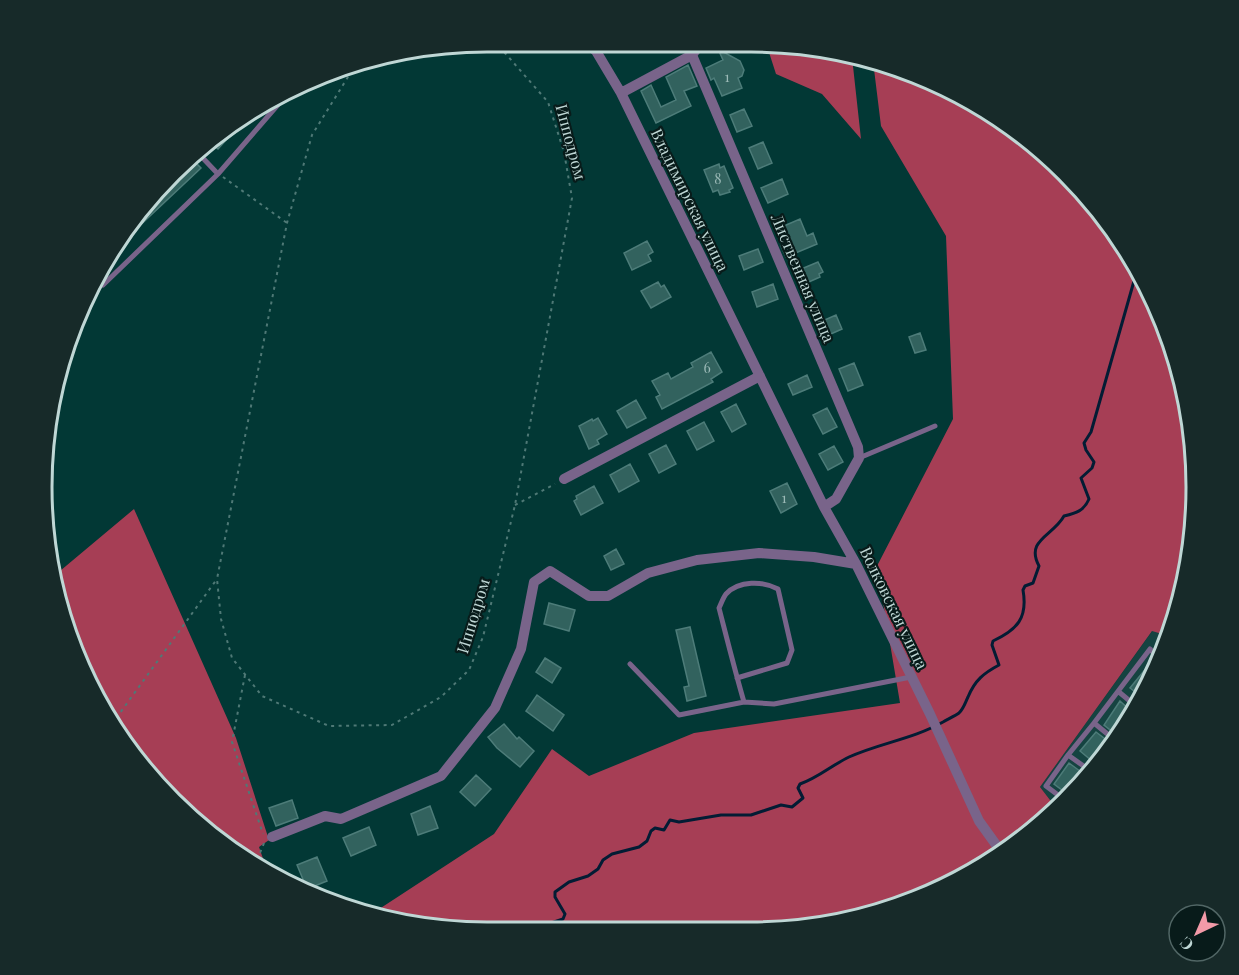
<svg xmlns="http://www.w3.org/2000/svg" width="1239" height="975" viewBox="0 0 1239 975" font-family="'Playfair Display',serif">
<rect width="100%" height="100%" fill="#023835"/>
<path fill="#154341" d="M1153,630L1169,636L1151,684L1105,758L1060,807L1050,800L1040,787Z"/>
<path fill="#a63e55" d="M766,43H780L852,57L861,139L822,94L776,74Z
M873,61L895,66L1023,134L1087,194L1137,264L1173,344L1193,429L1196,516L1182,602L1169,636L1152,631L1040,787L1050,800L1060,807L1045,822L975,873L894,909L781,932L401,925L370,915L494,834L552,749L589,776L694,733L900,703L877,566L953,419L946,236L881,126Z
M134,509L236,738L269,840L259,847L268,873L240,858L172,802L102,711L57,603L54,576Z"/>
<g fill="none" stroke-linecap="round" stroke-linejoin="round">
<path stroke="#031c34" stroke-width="3" d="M539,927L563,919L565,914L555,897V892L569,882L588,876L598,869L603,860L612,854L639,847L647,841L651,831L655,828L664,830L670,820L679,822L721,815H751L781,805L792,807L803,798L798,788L800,784C818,778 832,765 849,757C880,743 913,739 943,722C948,719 955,716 959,713C964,708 965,703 968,697C975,680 984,673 999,665L992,645L993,641C1017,630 1028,618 1023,590L1025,586L1033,583L1039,566C1025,540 1053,536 1064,516C1076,513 1084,511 1089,499L1081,478L1092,468L1094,462L1086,450L1084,443L1091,432L1138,267"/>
</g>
<path fill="#32625e" stroke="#4d7c79" stroke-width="1.5" d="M718,49L740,61L744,70L742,76L738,78L742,88L722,96L714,78L711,80L706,68L723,60Z
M688,65L697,86L684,91L691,106L656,123L641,91L651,85L661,107L676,100L666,77Z
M744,109L752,126L737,132L730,115Z
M233,126L236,129L218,149L211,143Z
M763,142L772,163L758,169L749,148Z
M191,158L201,168L132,233L129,229L172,173Z
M719,164L720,168L724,166L733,188L729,190L730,192L720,195L718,190L713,192L704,170Z
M782,179L788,194L768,203L761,188Z
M800,219L807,236L813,233L817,244L786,257L781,246L784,245L777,229Z
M647,241L653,252L648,255L651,261L632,270L624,253Z
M758,249L763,262L744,270L739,256Z
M818,262L823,272L819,274L820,277L802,285L797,273L800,272L799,270Z
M658,282L661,287L664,285L671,297L651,308L641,291Z
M773,284L778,299L757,307L752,292Z
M836,315L842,329L824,337L818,323Z
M920,333L926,350L915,353L909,337Z
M711,352L722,372L711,379L713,382L662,409L656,397L660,395L652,381L668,373L671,379L693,367L691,363Z
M854,363L863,385L848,391L839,369Z
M807,375L812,387L793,395L788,384Z
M636,400L646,418L627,428L617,411Z
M736,404L746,424L732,432L721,412Z
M827,408L837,427L823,434L813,415Z
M598,418L607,434L597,440L599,444L589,449L579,426L592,419L593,421Z
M704,422L714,441L697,450L687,431Z
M666,445L676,464L659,473L649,454Z
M834,446L843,462L828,470L819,454Z
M630,464L639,481L619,492L610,475Z
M787,483L797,504L781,513L770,491Z
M594,486L603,503L581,515L574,501L577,499L576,496Z
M616,549L624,564L611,570L604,556Z
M549,603L575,610L569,631L544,624Z
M690,627L706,696L687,701L684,687L689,686L676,630Z
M545,658L561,668L552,683L536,672Z
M1148,666L1156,672L1143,698L1130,688Z
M537,695L564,715L553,731L526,711Z
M1120,701L1133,713L1119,737L1104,725Z
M504,724L517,739L519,737L534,751L520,767L497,748L488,737Z
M1096,732L1113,745L1098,766L1080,751Z
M1069,763L1088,777L1070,796L1054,784Z
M476,775L491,789L475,806L460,792Z
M292,800L298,818L276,826L269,808Z
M430,806L438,828L418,835L411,814Z
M369,827L376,845L351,856L343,838Z
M317,857L327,881L307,889L297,865Z"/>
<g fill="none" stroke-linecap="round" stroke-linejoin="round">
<path stroke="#4f7976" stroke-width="2" stroke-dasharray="3 4.5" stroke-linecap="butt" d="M356,64L312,135L287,223L217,579L221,619L232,658L262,696L329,726L392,725L441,697L469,670L483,637L515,505L572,198L564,152L548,102L505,53L474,44
M223,177L287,223
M515,505L555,484
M245,675L232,742L263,834
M112,724L217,579
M264,843L260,853L265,871"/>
<path stroke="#79648a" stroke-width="5" d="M198,153L218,174
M96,278L103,285L218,174L289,92
M859,458L935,426
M630,664L679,715L744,702
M737,678L787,663L792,650L778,589C763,581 739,580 726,594C723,598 721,604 719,608C727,639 735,671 744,702L774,704L911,677
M1119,692L1137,707
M1116,741L1094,723L1150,649L1160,660
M1092,772L1068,755L1094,723
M1066,801L1046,786L1068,755"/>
<path stroke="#79648a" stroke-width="10" d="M586,42L596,51L621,93L824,507L856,564L930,714L979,821L1002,853
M692,55L858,447L859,458L836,499L824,507
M621,93L692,55L701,43
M564,479L760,376
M272,837L325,816L341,819L441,776L495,708L521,649L534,582L550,571L589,596H608L648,573L697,560L759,553L814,557L856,564"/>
</g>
<g text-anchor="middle" stroke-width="4.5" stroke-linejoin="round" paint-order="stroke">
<g font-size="14" fill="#9cbab7">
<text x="727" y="82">1</text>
<text x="718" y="184">8</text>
<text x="707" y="373">6</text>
<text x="784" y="503">1</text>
</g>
<g font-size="16" fill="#bfd7d5" stroke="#081b1a">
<text transform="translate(571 142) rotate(75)" y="6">Ипподром</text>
<text transform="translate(690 200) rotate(64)" y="6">Владимирская улица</text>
<text transform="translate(803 278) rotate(67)" y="6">Лиственная улица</text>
<text transform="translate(894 608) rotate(64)" y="6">Волковская улица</text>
<text transform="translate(473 616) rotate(-73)" y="6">Ипподром</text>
</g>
</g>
<path d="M0 0H1239V975H0ZM487 52H751A435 435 0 0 1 1186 487V487A435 435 0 0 1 751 922H487A435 435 0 0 1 52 487V487A435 435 0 0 1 487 52Z" fill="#172a29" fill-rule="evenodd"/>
<path fill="none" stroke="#bfd7d5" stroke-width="3" d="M487 52H751A435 435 0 0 1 1186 487V487A435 435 0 0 1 751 922H487A435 435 0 0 1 52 487V487A435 435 0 0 1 487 52Z"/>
<g transform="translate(1197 933) rotate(224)"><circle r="28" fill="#081b1a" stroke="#516665" stroke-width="1.5"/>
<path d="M0-4.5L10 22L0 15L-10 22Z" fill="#f39aa8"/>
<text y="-9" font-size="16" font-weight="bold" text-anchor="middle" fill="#bfd7d5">С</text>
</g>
</svg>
